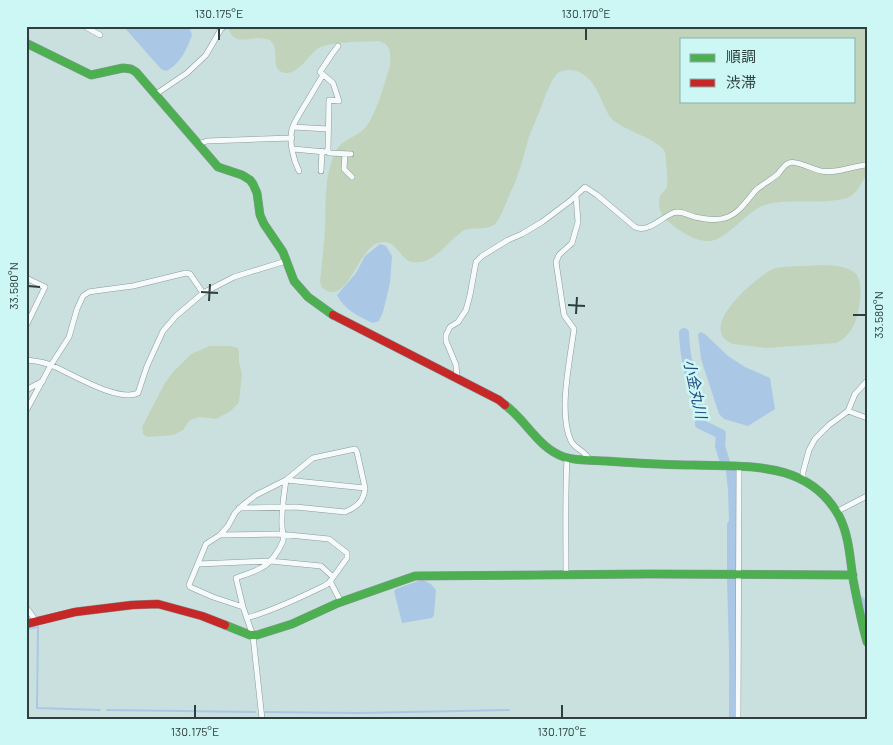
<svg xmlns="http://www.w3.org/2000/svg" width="893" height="745" viewBox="0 0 893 745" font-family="Barlow,'Noto Sans JP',sans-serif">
<rect width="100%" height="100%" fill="#cae0de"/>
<path fill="#c1d4bb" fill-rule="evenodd" d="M227,26H867V174C862,181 858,193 849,197C846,199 841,199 837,200C815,204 782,198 762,206C746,213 726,240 710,241C696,243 672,227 663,216C659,211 658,202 660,196C662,193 666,190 667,186C668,181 666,157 665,152C659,139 624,131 612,119C607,114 605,107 602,101C596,87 588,72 571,70C566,70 560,70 556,75C550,82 545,97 542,105C538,116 533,126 529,137C525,150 522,164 517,177C515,184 511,190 509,196C505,205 502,215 496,223C487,232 475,226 464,230C461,232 457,236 454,238C442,249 431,265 412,262C400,260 396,237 378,243C358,250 349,300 327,291C322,288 321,287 320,281C322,263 324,246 325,228C326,203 324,176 335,153C340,140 355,138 364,129C375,119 385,81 390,66C391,54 391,43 378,41C364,42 328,41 317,49C308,56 295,80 280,71C273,67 277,53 274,46C273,43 271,42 270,40C266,39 262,38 258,38C241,39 235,45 227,26ZM682,39H854V101H682Z
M798,266C814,266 841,262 854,272C866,281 859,316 853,327C849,334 843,340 836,343L767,348L733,344C695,329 754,279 771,270C778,266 790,267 798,266Z
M210,346H230L238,348L239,353V362L242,375L239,402L231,411L216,419L200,417L190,420L183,430L174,435L147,437L143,434L142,427L165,383L173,372L191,354Z"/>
<path fill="#aac8e5" d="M123,26H189L192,35C187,49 180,65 166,71L161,69Z
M380,244L386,246L392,256L390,283L383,312L379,321L373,323C360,317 344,310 337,295L356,273L365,256Z
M701,332L705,334L728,356L745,367L770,378L775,409L748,426L724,419L719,414L701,359L698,334Z
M423,580L431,584L436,590L434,615L432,618L402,623L394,591L396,589L418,581Z"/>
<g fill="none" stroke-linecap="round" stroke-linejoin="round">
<path stroke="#aac8e5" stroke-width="2" d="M26,629L38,627L37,708L100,710
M107,710L255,712
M265,712L358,713L509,710"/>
<path stroke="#aac8e5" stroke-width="10" d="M684,333C685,363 694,390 701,419L700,424L721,434L720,446L725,462
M731,472L733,490L734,522L732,525V569
M732,580L734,651V719
M860,601L867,627"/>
<defs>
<path id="street" d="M84,26L100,35
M156,94L187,73L206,55L221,29L225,26
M293,127L328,129
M198,144L207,141L292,138
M293,149L325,152L328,150L329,100L339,101L333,83L320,72L332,54L338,46
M328,150L329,153L351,154
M345,154L344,169L352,177
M299,171C293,159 289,142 292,129C294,122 299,115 303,108C310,97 316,86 323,75
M321,171L322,151
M576,196L578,222L572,243L559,255L556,262L564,315L574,329C570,360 558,413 571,441C576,450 586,451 589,460
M26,278L45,287L26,326
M26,360C35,361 45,362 53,366C72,374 119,403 138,393L147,366L163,331L176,316L203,293L234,277L286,261
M457,378L456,365L446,341V335L450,327L458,322L466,310L470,295L476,262L482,256L508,240L522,234L542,222L570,201L585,187L597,195L635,227C648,233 661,218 673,213C680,210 687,215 695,217C704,219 716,221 725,218C739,214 747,200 756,190C763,184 771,180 778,174C781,170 784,165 789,163C794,160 813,169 821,171C836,174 852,166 867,165
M26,390L43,381
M26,411L51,365L69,337L77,309L83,296L89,292L95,291L133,286L186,273L190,274L203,293
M848,411L867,418
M286,480L365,488
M803,480V472L809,450L815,439L829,425L848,411L855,394L867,381
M239,508L296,507L345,512C357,507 364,501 365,488L357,452L355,449L313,458L286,480L256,495L243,505L235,513L228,526L220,535L206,544L189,585L190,587L213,597L243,607
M836,512L867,496
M220,535L279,534L329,539L347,553V558L329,583L324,586C299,598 274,610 247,618
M198,564L270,561L321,566L333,577
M566,575C566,536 565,497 567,458
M330,581L341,602
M26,607L36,621
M262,719L253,636L243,607L236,578C244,575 254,572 261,568C271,563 279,551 283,541C284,536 282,531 282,526C281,511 284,495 286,480
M738,719C738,635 739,551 739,467"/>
<path id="fast" d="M26,43L91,75L123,68L131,69L136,72L218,167L242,175L250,180L253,184L257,193L260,215L264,224L283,252L294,281L308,297L333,315
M505,405C526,420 538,448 564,457C577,461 592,460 606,461C635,463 664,465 693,465C747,467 808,460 839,516C849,535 850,558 853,579C857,600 861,621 867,642
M225,625L250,635H257L292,624L338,603L415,576L648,574L853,575"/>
<path id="jam" d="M333,315L499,400L505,405
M26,624L75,612L132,605L158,604L202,616L225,625"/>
</defs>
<use href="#street" stroke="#899a99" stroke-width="6"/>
<use href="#fast" stroke="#899a99" stroke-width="9"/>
<use href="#jam" stroke="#899a99" stroke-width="9"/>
<use href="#street" stroke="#f7fafa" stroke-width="5"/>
<use href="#fast" stroke="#4caf50" stroke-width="8"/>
<use href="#jam" stroke="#c62828" stroke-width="8"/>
</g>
<path fill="none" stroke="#2e3f3e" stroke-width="2" d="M219,40V28M586,40V28M28,286L40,287M201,292L218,293M209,301L210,284M568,305L585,306M576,314L577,297M853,315H866M195,718V705M562,718V705"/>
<g text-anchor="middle" stroke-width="5" stroke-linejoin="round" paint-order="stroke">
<g font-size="15" font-style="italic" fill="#214a80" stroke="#ccf7f4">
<text transform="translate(695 389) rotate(78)" y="5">小金丸川</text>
</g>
</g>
<rect width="893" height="745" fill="none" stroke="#ccf7f4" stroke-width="55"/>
<rect x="680" y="38" width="175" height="65" fill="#ccf7f4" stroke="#8dadab"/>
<rect x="690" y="54" width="25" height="8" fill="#4caf50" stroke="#8dadab"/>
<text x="726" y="62" font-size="15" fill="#2e3f3e">順調</text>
<rect x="690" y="79" width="25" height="8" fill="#c62828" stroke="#8dadab"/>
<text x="726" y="88" font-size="15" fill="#2e3f3e">渋滞</text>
<rect x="28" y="28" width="838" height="690" fill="none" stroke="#2e3f3e" stroke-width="2"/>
<g font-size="12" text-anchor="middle" fill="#2e3f3e">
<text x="219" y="18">130.175°E</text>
<text x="586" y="18">130.170°E</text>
<text transform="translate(14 286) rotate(-90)" y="4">33.580°N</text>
<text transform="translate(879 315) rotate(-90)" y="4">33.580°N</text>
<text x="195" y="736">130.175°E</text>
<text x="562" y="736">130.170°E</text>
</g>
</svg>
